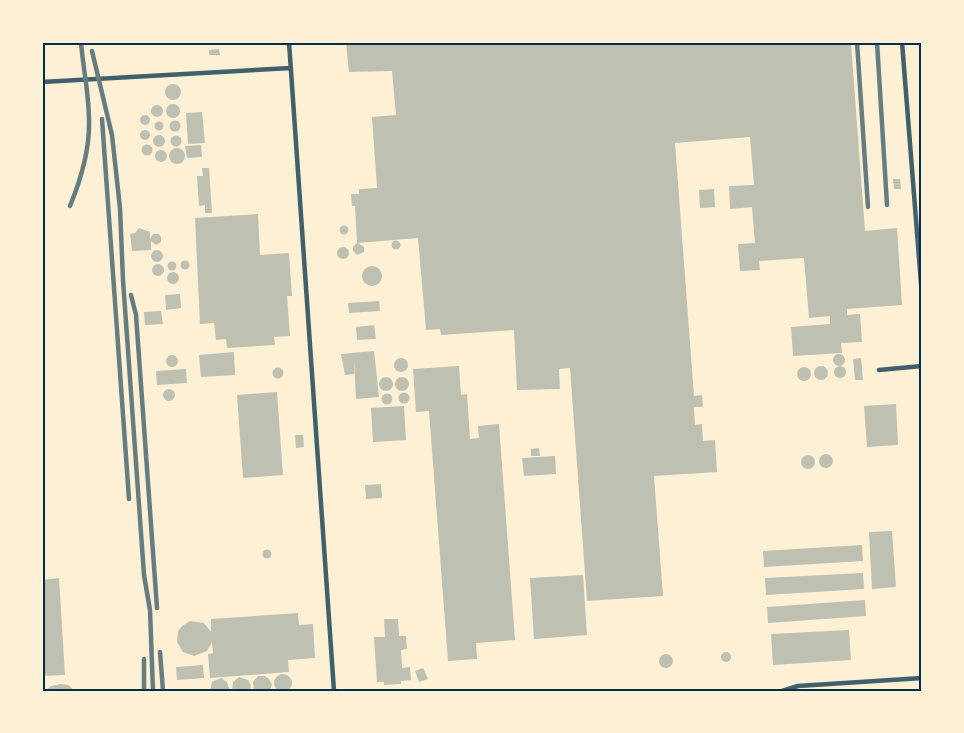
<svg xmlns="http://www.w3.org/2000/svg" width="964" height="733" viewBox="0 0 964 733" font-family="'Alegreya Sans',sans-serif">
<rect width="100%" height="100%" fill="#fdf0d5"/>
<path fill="#bec0b2" d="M346,42H859V44H851L865,231L897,228L902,305L847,309V315L860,314L862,342L841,343L842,353L793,356L791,327L830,324V316L809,318L804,258L759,261L760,270L740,271L738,244L755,243L752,207L730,209L729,186L754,185L750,137L675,143L694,396L702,395L703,407H694L695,425L702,424L703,441L715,440L717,472L654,476L663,596L587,601L570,368L559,369L560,389L517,390L514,330L441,335L440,329L426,330L418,238L358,243L364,247V252L357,255L353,251V247L357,243L355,206H352L351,194H359V189L377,188L372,117L396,115L392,71L349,72Z
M219,49L220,55H209V50Z
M165 92a8 8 0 1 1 16 0a8 8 0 1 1-16 0Z
M166 111a7 7 0 1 1 14 0a7 7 0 1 1-14 0Z
M151 111a6 6 0 1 1 12 0a6 6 0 1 1-12 0Z
M202,112L205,143L188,144L186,113Z
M140 120a5 5 0 1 1 10 0a5 5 0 1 1-10 0Z
M169.5 126a5.5 5.5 0 1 1 11 0a5.5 5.5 0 1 1-11 0Z
M154.5 126a4.5 4.5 0 1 1 9 0a4.5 4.5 0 1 1-9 0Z
M140 135a5 5 0 1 1 10 0a5 5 0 1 1-10 0Z
M153 141a6 6 0 1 1 12 0a6 6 0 1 1-12 0Z
M170.5 141a5.5 5.5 0 1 1 11 0a5.5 5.5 0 1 1-11 0Z
M141.5 150a5.5 5.5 0 1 1 11 0a5.5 5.5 0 1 1-11 0Z
M201,145L202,157L187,158L185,146Z
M169 156a8 8 0 1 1 16 0a8 8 0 1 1-16 0Z
M155 156a6 6 0 1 1 12 0a6 6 0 1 1-12 0Z
M202,168H209L212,213H205V205L199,206L197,176H203Z
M893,179H900L901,189H894Z
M714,189L715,207L700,208L699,190Z
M258,214L260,255L289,253L292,296H287L290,336L274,337L275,345L227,348L226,339L216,340L214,323L200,324L195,218Z
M339.5 230a4.5 4.5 0 1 1 9 0a4.5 4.5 0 1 1-9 0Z
M139,228L150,232V239L153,234H159L161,237V242L156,245L151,241V250L132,251L130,234L135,233Z
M391.5 245a4.5 4.5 0 1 1 9 0a4.5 4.5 0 1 1-9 0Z
M337 253a6 6 0 1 1 12 0a6 6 0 1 1-12 0Z
M151 256a6 6 0 1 1 12 0a6 6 0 1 1-12 0Z
M180.5 265a4.5 4.5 0 1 1 9 0a4.5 4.5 0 1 1-9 0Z
M167.5 266a4.5 4.5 0 1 1 9 0a4.5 4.5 0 1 1-9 0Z
M152 270a6 6 0 1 1 12 0a6 6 0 1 1-12 0Z
M362 276a10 10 0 1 1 20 0a10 10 0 1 1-20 0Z
M167 278a6 6 0 1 1 12 0a6 6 0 1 1-12 0Z
M180,294L181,308L166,310L165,295Z
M379,301L380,311L349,313L348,303Z
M161,311L163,324L145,325L144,312Z
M374,325L376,339L357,340L356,327Z
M374,351L379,397L356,399L354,361V374L345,375L341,354Z
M234,352L235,375L201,377L199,355Z
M833 360a6 6 0 1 1 12 0a6 6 0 1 1-12 0Z
M166 361a6 6 0 1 1 12 0a6 6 0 1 1-12 0Z
M394 365a7 7 0 1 1 14 0a7 7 0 1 1-14 0Z
M861,358L863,380H855L853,359Z
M814 373a7 7 0 1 1 14 0a7 7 0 1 1-14 0Z
M459,366L461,395L467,394L470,439L479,438L478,426L499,424L515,640L476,643L477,659L448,661L429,411L416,412L413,369Z
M834 372a6 6 0 1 1 12 0a6 6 0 1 1-12 0Z
M797 374a7 7 0 1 1 14 0a7 7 0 1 1-14 0Z
M272.5 373a5.5 5.5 0 1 1 11 0a5.5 5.5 0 1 1-11 0Z
M186,369L187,383L157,385L156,371Z
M379 384a7 7 0 1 1 14 0a7 7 0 1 1-14 0Z
M395 384a7 7 0 1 1 14 0a7 7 0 1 1-14 0Z
M163 395a6 6 0 1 1 12 0a6 6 0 1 1-12 0Z
M277,392L283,475L243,478L237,395Z
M398.5 398a5.5 5.5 0 1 1 11 0a5.5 5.5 0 1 1-11 0Z
M381.5 399a5.5 5.5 0 1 1 11 0a5.5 5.5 0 1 1-11 0Z
M896,404L898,445L867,447L864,406Z
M404,406L406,440L373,442L371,408Z
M295,435H303L304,447L296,448Z
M539,448L540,456H531V449Z
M819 461a7 7 0 1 1 14 0a7 7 0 1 1-14 0Z
M801 462a7 7 0 1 1 14 0a7 7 0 1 1-14 0Z
M555,456L556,474L524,476L522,458Z
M381,484L382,498L366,499L365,485Z
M892,531L896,587L872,589L869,532Z
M862,545L863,561L764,567L763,551Z
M262.5 554a4.5 4.5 0 1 1 9 0a4.5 4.5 0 1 1-9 0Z
M863,573L864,589L766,595L765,578Z
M583,575L587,635L534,639L530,578Z
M59,578L65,675L42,676V580Z
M865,600L866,616L768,623L767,607Z
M298,613L299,625L313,624L315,658L288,660L289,672L210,678L208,654L213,653L212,642L207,651L194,656L183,652L177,642L178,631L182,626L190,621L204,623L211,632V619Z
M384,619H398L399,636H406L407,649L401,650L402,668L410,667L411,680L401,681V684L384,685V682H377L374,637H385Z
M849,630L851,660L773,665L771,634Z
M721 657a5 5 0 1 1 10 0a5 5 0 1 1-10 0Z
M659 661a7 7 0 1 1 14 0a7 7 0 1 1-14 0Z
M203,665L204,678L177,680L176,667Z
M423,668L428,679L419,682L415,671Z
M274 683a9 9 0 1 1 18 0a9 9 0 1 1-18 0Z
M258,676H265L269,679L272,684L270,691H254L253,682Z
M239,677L248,680L251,685L250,691H232L233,682Z
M221,678L227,682L230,691H210L212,682Z
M60,684L68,685L75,691H45L51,686Z"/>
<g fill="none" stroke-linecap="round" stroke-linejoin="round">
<path stroke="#3f606c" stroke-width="4.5" d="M289,42L334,691
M902,42L922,296
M42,82L291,68
M879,370L922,366
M782,691L798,686L922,678"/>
<path stroke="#657d81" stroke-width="4.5" d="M857,42L868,207
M877,42L887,205
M92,51L112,135L120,208L123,280L144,575L150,610L153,691
M102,119L129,499
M70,206C81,179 90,150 89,120C89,94 83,68 81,42
M131,295L136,315L157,608
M160,652L163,691
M144,691V659"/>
</g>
<rect width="964" height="733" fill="none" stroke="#fdf0d5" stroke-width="87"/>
<rect x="44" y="44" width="876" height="646" fill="none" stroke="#003049" stroke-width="2"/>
</svg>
